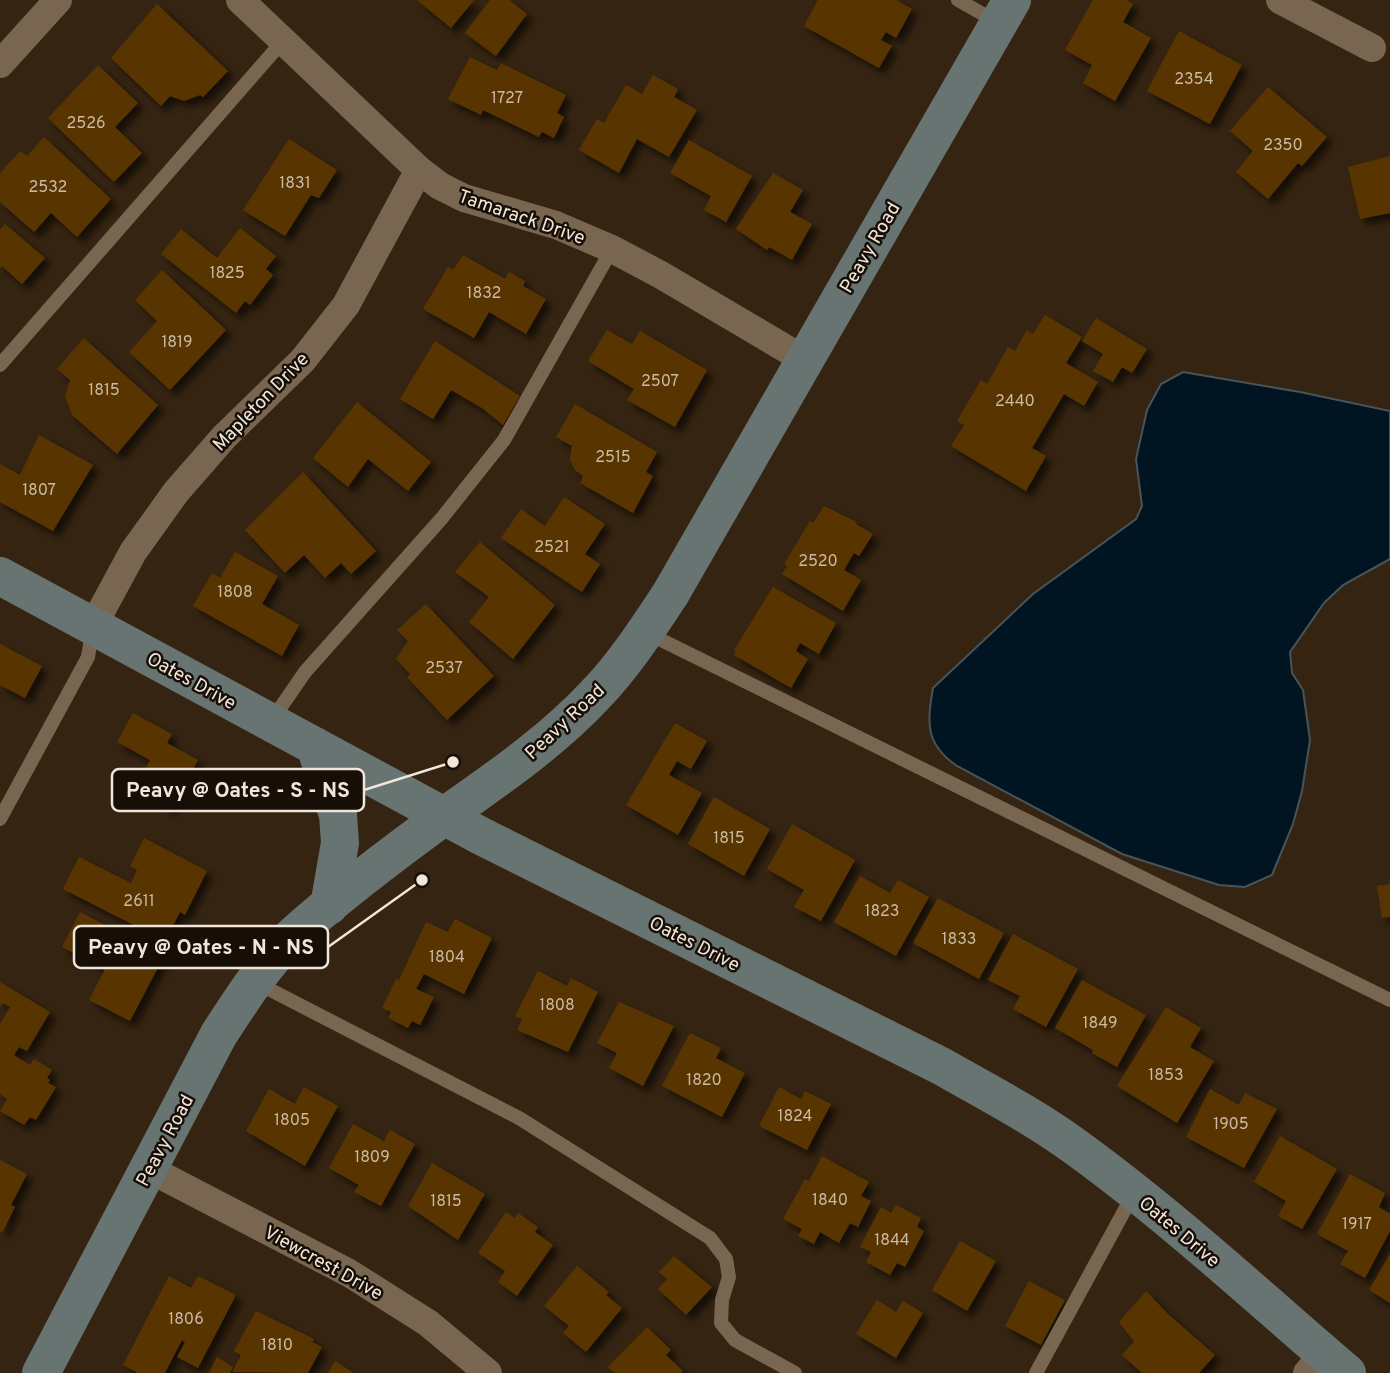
<svg xmlns="http://www.w3.org/2000/svg" width="1390" height="1373" viewBox="0 0 1390 1373" font-family="Overpass,sans-serif">
<defs>
<filter id="shadow"><feDropShadow dx="6" dy="6" stdDeviation="3.5" flood-color="#0009"/></filter>
</defs>
<rect width="100%" height="100%" fill="#352411"/>
<path fill="#001521" stroke="#485458" stroke-width="2" d="M1183,372L1300,392L1390,411V559L1343,585L1324,603L1290,652L1292,673L1303,690L1310,740L1302,791L1293,824L1272,875L1245,887L1219,885L1122,854L957,766C925,744 927,723 933,688L1033,594L1136,519L1142,506L1136,459L1147,410L1161,384Z"/>
<path fill="#593604" filter="url(#shadow)" d="M417,0H474L451,28Z
M490,0H509L527,14L496,56L465,33Z
M818,0H896L912,9L896,38L886,32L881,40L892,46L879,68L804,26Z
M1093,0H1126L1133,4L1123,22L1151,38L1115,101L1083,83L1092,65L1065,50Z
M157,4L228,71L203,97L200,95L184,101L170,96L161,106L111,58Z
M1179,31L1242,65L1210,124L1147,91Z
M470,57L497,70L501,63L566,95L557,113L564,117L554,138L542,132L539,137L483,110L481,115L448,99Z
M98,65L138,103L115,127L142,153L114,182L48,118Z
M653,75L678,89L674,97L697,110L669,157L637,139L619,173L579,150L597,119L604,123L626,85L642,94Z
M1268,87L1327,137L1302,166L1298,163L1268,199L1236,172L1253,151L1230,131Z
M44,137L111,199L77,237L51,213L34,232L0,202V173L20,151L27,156Z
M289,139L337,170L319,198L311,195L285,236L243,210Z
M689,140L752,176L726,222L704,210L711,196L670,173Z
M1390,156V213L1360,219L1348,167Z
M773,173L803,190L790,212L812,224L792,260L769,247L767,250L736,229Z
M5,224L45,258L22,284L2,266L0,268V230Z
M240,228L276,256L266,269L273,275L250,305L245,301L236,313L161,254L181,229L217,258Z
M463,255L505,279L509,272L525,281L523,286L546,299L526,334L489,312L474,338L423,309L448,267L453,270Z
M162,270L226,330L170,390L129,352L157,321L135,300Z
M1045,315L1082,337L1066,363L1098,382L1084,406L1064,394L1032,448L1046,456L1026,491L951,446L964,425L957,421L981,380L987,384L1008,347L1015,351L1027,330L1033,334Z
M1096,318L1147,349L1132,373L1122,367L1113,382L1093,371L1103,354L1082,341Z
M607,330L632,344L640,331L707,370L675,427L627,400L634,389L588,361Z
M84,338L158,405L117,454L72,415L65,397L70,380L57,369Z
M435,341L520,396L503,425L482,408L451,390L433,419L400,399Z
M357,402L431,462L408,491L368,459L348,487L313,458Z
M575,404L657,452L646,472L653,476L633,513L580,483L583,476L575,470L570,460L572,446L556,437Z
M39,435L93,465L53,531L0,502V464L20,475Z
M303,472L376,551L351,574L341,563L325,578L304,555L285,573L245,530Z
M564,497L605,524L585,554L600,564L582,592L501,538L521,509L545,526Z
M824,506L857,522L856,524L873,534L859,556L854,553L844,570L861,580L843,611L782,574L787,566L784,564L810,521L813,523Z
M480,542L555,605L513,659L469,622L489,597L455,572Z
M235,552L278,576L262,604L299,625L282,656L193,606L212,573L220,578Z
M773,587L836,623L819,654L800,643L796,651L808,659L791,688L734,655L736,652L734,650Z
M426,604L494,676L447,720L407,677L410,674L396,659L408,641L397,630Z
M0,644L42,666L25,698L0,685Z
M133,713L172,734L167,743L198,760L171,809L134,789L150,760L117,742Z
M675,723L707,741L691,769L677,761L669,775L702,793L678,835L626,805Z
M714,797L770,829L744,876L688,844Z
M792,824L855,860L821,921L794,907L804,890L767,869Z
M144,838L207,871L185,915L180,912L165,941L63,889L79,857L131,883L137,870L130,866Z
M860,876L890,893L898,880L929,897L896,956L834,922Z
M1390,884V917L1382,918L1377,886Z
M938,898L1004,933L979,979L913,943Z
M80,912L164,956L130,1021L89,1000L105,969L62,947Z
M455,919L492,938L464,994L424,974L416,989L434,997L420,1025L412,1021L408,1028L388,1018L391,1012L382,1008L396,979L399,980L426,922L448,932Z
M1013,934L1078,969L1046,1027L1013,1009L1020,996L988,980Z
M538,971L567,986L571,978L598,992L568,1052L517,1030L522,1019L515,1016Z
M1082,980L1146,1015L1117,1067L1092,1053L1093,1050L1055,1028Z
M0,982L50,1012L27,1051L19,1047L14,1055L30,1065L34,1059L52,1070L47,1078L50,1080L48,1083L56,1087L36,1120L30,1117L24,1125L0,1111L7,1099L0,1094V1024L10,1007L3,1003L0,1007Z
M619,1002L674,1026L643,1086L609,1068L617,1053L597,1043Z
M1166,1007L1201,1028L1190,1047L1214,1061L1177,1123L1117,1086Z
M690,1033L721,1048L716,1058L745,1073L722,1117L662,1086Z
M304,1087L338,1106L305,1166L246,1131L269,1089L295,1104Z
M779,1087L801,1099L805,1091L831,1104L807,1150L759,1126Z
M1210,1089L1239,1105L1245,1093L1277,1109L1244,1168L1186,1137Z
M353,1124L384,1141L390,1130L415,1144L381,1206L354,1192L359,1185L329,1168Z
M1280,1136L1337,1169L1302,1229L1278,1216L1286,1201L1254,1182Z
M822,1156L869,1182L861,1196L871,1201L858,1227L850,1223L839,1243L820,1232L814,1244L798,1236L802,1229L783,1219L805,1179L809,1181Z
M0,1160L27,1174L11,1205L15,1207L2,1233L0,1232Z
M432,1163L485,1194L458,1240L408,1206Z
M1350,1174L1385,1193L1379,1207L1390,1214V1231L1365,1278L1340,1264L1348,1251L1317,1234Z
M896,1205L921,1218L917,1227L924,1231L905,1267L897,1263L890,1275L866,1262L871,1252L860,1247L881,1207L891,1213Z
M506,1212L515,1218L518,1213L538,1227L535,1232L553,1245L517,1296L498,1282L505,1271L478,1253Z
M960,1241L996,1261L967,1311L932,1290Z
M1390,1254V1303L1369,1290Z
M674,1256L712,1287L686,1315L658,1289L667,1279L659,1272Z
M577,1266L609,1292L606,1295L622,1308L586,1352L563,1333L569,1326L544,1306Z
M169,1276L191,1288L198,1276L236,1295L198,1368L177,1357L185,1342L182,1340L165,1373H138L123,1365Z
M1029,1281L1065,1300L1041,1345L1005,1326Z
M1146,1291L1168,1314L1215,1355L1199,1373H1142L1122,1355L1134,1342L1119,1322Z
M877,1300L896,1312L903,1301L923,1313L896,1358L856,1334Z
M256,1311L314,1339L312,1342L322,1347L308,1373L232,1372L241,1355L234,1351Z
M647,1327L671,1350L666,1355L683,1371L681,1373H615L608,1367Z
M217,1357L233,1367L230,1373H209Z
M335,1361L354,1373H328Z"/>
<g fill="none" stroke-linecap="round" stroke-linejoin="round">
<path stroke="#796651" stroke-width="14" d="M958,0L997,22
M0,365L283,41
M647,633L1390,1000
M272,720L305,672L442,518L504,440L612,249
M0,819L88,657L93,627
M255,982L519,1118L710,1238L726,1259L729,1277L722,1300L721,1323L735,1340L795,1373
M1036,1373L1134,1193"/>
<path stroke="#796651" stroke-width="28" d="M240,0L419,170L440,186L464,198L556,225L612,249L661,275L805,360
M1280,0L1372,48
M0,64L58,0
M93,626L133,552L176,492L224,437L303,360L346,305L419,170
M149,1169L349,1273L428,1323L488,1373
M1307,1373L1324,1353"/>
<path stroke="#677472" stroke-width="38" d="M0,576L481,836L941,1066C987,1092 1035,1117 1077,1148C1172,1217 1258,1297 1347,1373
M315,746L338,815L340,843L329,906
M41,1373L219,1034C242,999 265,962 296,933C343,891 395,852 446,815C498,778 551,742 595,695C624,665 648,628 671,593L1012,0"/>
</g>
<g text-anchor="middle" stroke-width="5" stroke-linejoin="round" paint-order="stroke">
<g font-size="16" fill="#cbbaa4">
<text x="1194" y="84">2354</text>
<text x="507" y="103">1727</text>
<text x="86" y="128">2526</text>
<text x="1283" y="150">2350</text>
<text x="295" y="188">1831</text>
<text x="48" y="192">2532</text>
<text x="227" y="278">1825</text>
<text x="484" y="298">1832</text>
<text x="177" y="347">1819</text>
<text x="660" y="386">2507</text>
<text x="104" y="395">1815</text>
<text x="1015" y="406">2440</text>
<text x="613" y="462">2515</text>
<text x="39" y="495">1807</text>
<text x="552" y="552">2521</text>
<text x="818" y="566">2520</text>
<text x="235" y="597">1808</text>
<text x="444" y="673">2537</text>
<text x="729" y="843">1815</text>
<text x="139" y="906">2611</text>
<text x="882" y="916">1823</text>
<text x="959" y="944">1833</text>
<text x="447" y="962">1804</text>
<text x="557" y="1010">1808</text>
<text x="1100" y="1028">1849</text>
<text x="1166" y="1080">1853</text>
<text x="704" y="1085">1820</text>
<text x="795" y="1121">1824</text>
<text x="292" y="1125">1805</text>
<text x="1231" y="1129">1905</text>
<text x="372" y="1162">1809</text>
<text x="830" y="1205">1840</text>
<text x="446" y="1206">1815</text>
<text x="1357" y="1229">1917</text>
<text x="892" y="1245">1844</text>
<text x="186" y="1324">1806</text>
<text x="277" y="1350">1810</text>
</g>
<g font-size="19" fill="#f1e6da" stroke="#170f07">
<text transform="translate(522 216) rotate(19)" y="7">Tamarack Drive</text>
<text transform="translate(869 247) rotate(-60)" y="7">Peavy Road</text>
<text transform="translate(260 401) rotate(-46)" y="7">Mapleton Drive</text>
<text transform="translate(192 680) rotate(29)" y="7">Oates Drive</text>
<text transform="translate(564 721) rotate(-43)" y="7">Peavy Road</text>
<text transform="translate(695 943) rotate(27)" y="7">Oates Drive</text>
<text transform="translate(164 1140) rotate(-62)" y="7">Peavy Road</text>
<text transform="translate(1180 1231) rotate(40)" y="7">Oates Drive</text>
<text transform="translate(324 1262) rotate(29)" y="7">Viewcrest Drive</text>
</g>
</g>
<path fill="none" stroke="#f1e6da" stroke-width="2.5" d="M453 762L364 790M422 880L328 947"/>
<g fill="#f1e6da" stroke="#170f07" stroke-width="2.5">
<circle cx="453" cy="762" r="7"/>
<circle cx="422" cy="880" r="7"/>
</g>
<g fill="#170f07" stroke="#f1e6da" stroke-width="2.5">
<rect x="112" y="769" width="252" height="42" rx="7"/>
<rect x="74" y="926" width="254" height="42" rx="7"/>
</g>
<g font-size="21" text-anchor="middle" font-weight="bold" fill="#f1e6da">
<text x="238" y="797">Peavy @ Oates - S - NS</text>
<text x="201" y="954">Peavy @ Oates - N - NS</text>
</g>
</svg>
